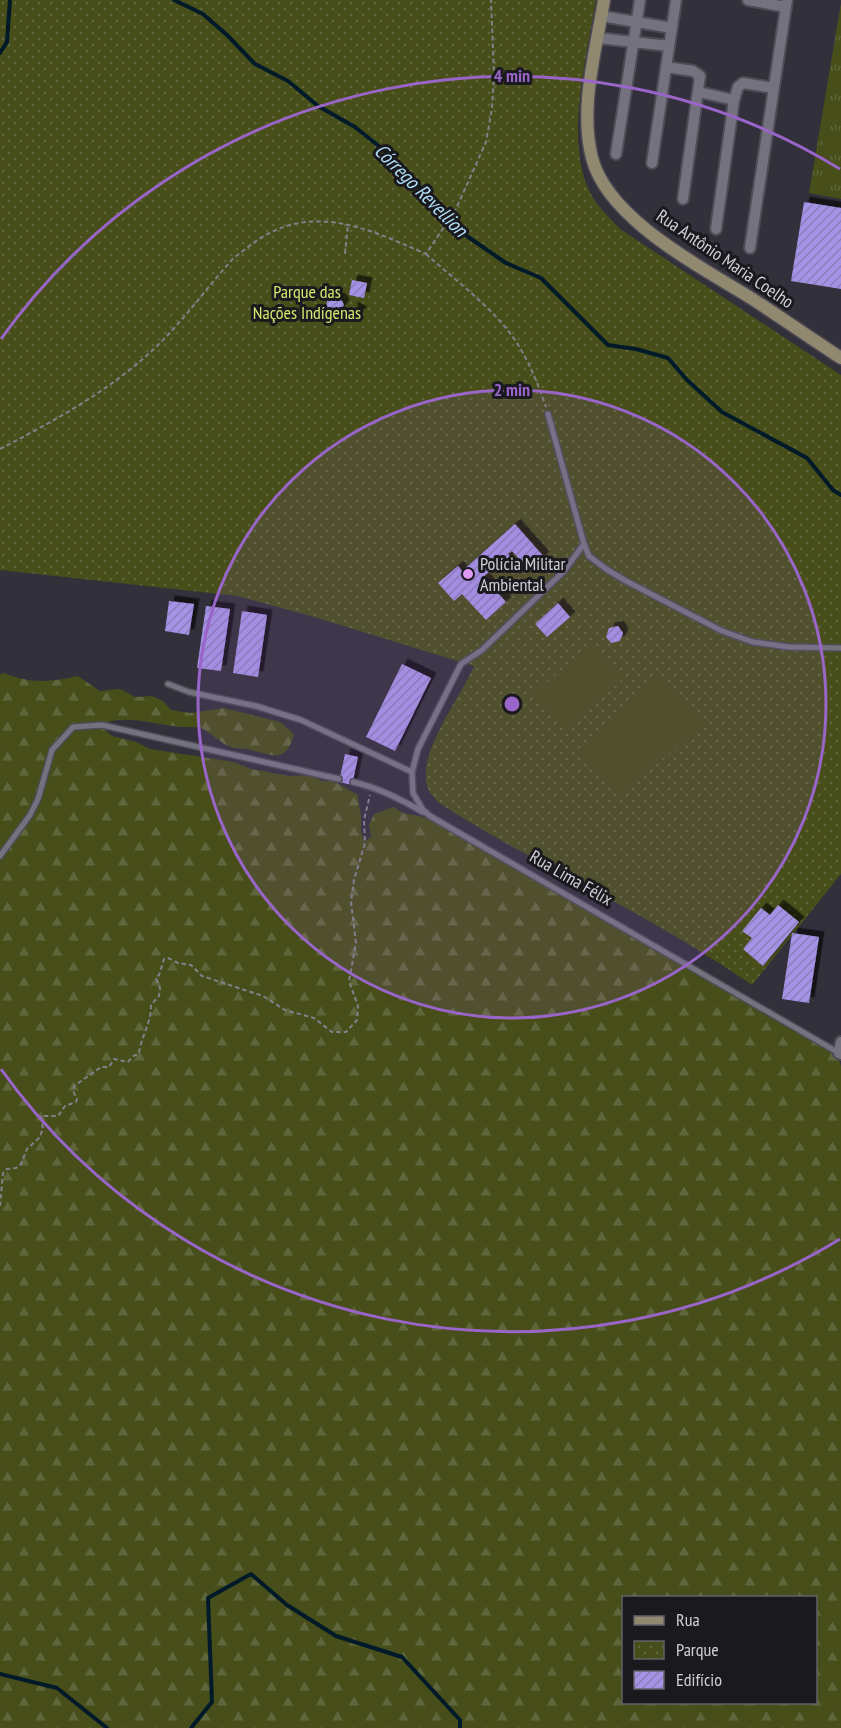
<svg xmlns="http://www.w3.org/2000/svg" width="841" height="1728" viewBox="0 0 841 1728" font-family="'PT Sans Narrow',sans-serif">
<defs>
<pattern id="grass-tufts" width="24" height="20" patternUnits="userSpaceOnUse" patternTransform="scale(1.5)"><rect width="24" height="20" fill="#474e1a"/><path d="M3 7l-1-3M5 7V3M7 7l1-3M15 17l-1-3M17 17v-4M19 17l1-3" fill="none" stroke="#60663b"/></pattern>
<pattern id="forest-firs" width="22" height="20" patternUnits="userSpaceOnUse" patternTransform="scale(1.5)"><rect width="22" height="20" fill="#474e1a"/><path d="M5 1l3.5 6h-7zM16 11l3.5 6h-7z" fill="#60663b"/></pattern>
<pattern id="park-dots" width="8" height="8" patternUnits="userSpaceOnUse" patternTransform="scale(1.5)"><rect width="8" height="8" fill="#474e1a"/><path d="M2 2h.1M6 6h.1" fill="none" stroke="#60663b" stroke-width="1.8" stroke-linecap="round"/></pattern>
<pattern id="building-hatch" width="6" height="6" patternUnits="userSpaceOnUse" patternTransform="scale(1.5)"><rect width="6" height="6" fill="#a493e5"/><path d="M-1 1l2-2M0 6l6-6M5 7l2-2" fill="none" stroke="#8b7ebc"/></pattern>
<filter id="shadow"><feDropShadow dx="5.5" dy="-5.5" stdDeviation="0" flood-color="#0009"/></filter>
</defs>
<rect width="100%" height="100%" fill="#32303b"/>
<path fill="url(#grass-tufts)" d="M841,3V199L809,193Z"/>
<path fill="url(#forest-firs)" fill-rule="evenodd" d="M4,673C30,684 52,682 78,676L100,691L120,689L135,697L152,696L163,701L171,710L190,713L224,708L280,722L294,734C286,766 269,754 247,749C241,748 234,749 228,746C219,742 211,732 201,728C192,726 182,728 173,726C150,723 122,714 99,725L112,736L136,742L150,749L234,762L251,769L289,776L309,775L322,781H333L358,795C358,803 360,809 361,816C362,828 359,830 365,842L371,836L369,825L374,814L394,807L403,813L429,818L837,1055L841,1066V1728H0V674ZM624,1598H816V1702H624Z"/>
<path fill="url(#park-dots)" d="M0,0H596C587,57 561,150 595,201C602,211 612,220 620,229L841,375V874L752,985C711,957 669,932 626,908C563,873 498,842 438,802C435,798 431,795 429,791C413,756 461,698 474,666L311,616L238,596L0,570Z"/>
<path fill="#474e1a" d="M593,642L624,678L565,732L533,695Z
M662,675L704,722L621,796L579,748Z"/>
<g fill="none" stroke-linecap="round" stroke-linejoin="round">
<path stroke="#001a29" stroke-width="4" d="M174,0L203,14L227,35L255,64L288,81L318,106L355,127L390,155L461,232L506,263L541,278L608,345L636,349L668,358L687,380L722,412L807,458L833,490L841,495
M0,53L7,42L10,0
M0,1674L57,1688L107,1728
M191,1728L212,1702L208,1598L251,1574L287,1605L336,1636L402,1657L460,1720V1728"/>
</g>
<path fill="url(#building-hatch)" filter="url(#shadow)" d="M804,202L841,208V289L791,281Z
M352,280L367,283L364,298L349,295Z
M338,298L342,301L344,305L339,312L340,314L326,316L327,299L331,301Z
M352,307L362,312L353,319Z
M515,524L544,557L529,570L512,551L508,554L511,557L500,566L498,564L483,577L506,602L486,620L462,594L454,601L438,583L458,566L462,571Z
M169,601L194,604L189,635L165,631Z
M558,603L570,617L547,637L535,624Z
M206,606L230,609L221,671L197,668Z
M242,611L267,615L258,677L233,673Z
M618,626L623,633L620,641L611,643L606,637L609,628Z
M402,664L431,678L395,751L366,737Z
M345,754L358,757L352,785L339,782Z
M778,905L799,922L763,966L743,949L752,938L742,931L761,908L770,915Z
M792,933L819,937L809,1003L782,999Z"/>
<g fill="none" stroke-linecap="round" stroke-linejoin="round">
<defs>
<path id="lane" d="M548,414L584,544L564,571L482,650L461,664L418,749L412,772L413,793L423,810L430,816L839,1053
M584,544L589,556L606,569L626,581L722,631L753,642L789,647L841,648
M168,684L189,692L256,706L301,720L412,772
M353,782C379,788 400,799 423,812
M0,856L30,815L38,799L52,750L73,727L102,725L339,779"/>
<path id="street" d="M748,0L786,7
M601,16L672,28
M598,38L669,46
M666,67L693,71L700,76L683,199
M699,92L734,100
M616,154L640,0
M652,163L676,0
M716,229L734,100L738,87L743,83L774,88
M750,248L787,0
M841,1042L839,1053L841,1054"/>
<path id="secondary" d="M604,0C596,51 579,107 592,158C608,220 703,268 754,300C783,319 812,339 841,358"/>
</defs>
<use href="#lane" stroke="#4d4c55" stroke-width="8"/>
<use href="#street" stroke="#4d4c55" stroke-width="14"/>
<use href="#secondary" stroke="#4d4c55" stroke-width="15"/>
<path stroke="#82808a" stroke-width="2" stroke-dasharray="4.5 3" stroke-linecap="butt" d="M345,254L348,224
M426,254C456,281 492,307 515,340C529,361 538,384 546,407
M0,449C54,421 111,390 156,347C183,321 205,290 230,262C235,256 242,252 248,247C307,200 365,227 426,254L456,209L486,142L492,108L494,74L491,0
M0,1206L3,1173L7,1169L16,1168L21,1164L27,1149L39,1138L43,1129L41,1116H58L65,1106L76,1102L77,1099L73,1091L74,1086L101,1067H109L114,1059L128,1062L132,1057L139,1053C141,1037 152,1021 151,1005L159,996L160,988L156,978L159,975L164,959L168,958L178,963L191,965L202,976L263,996L285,1010L314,1018L332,1032H346L357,1020L358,1006L349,981L356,943L351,902L354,880L365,843L364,820L370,795"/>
<use href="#lane" stroke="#74727f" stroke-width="5"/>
<use href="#street" stroke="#74727f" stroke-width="10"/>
<use href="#secondary" stroke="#918870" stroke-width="12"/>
</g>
<circle cx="512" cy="704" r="314" fill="#9965c8" fill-opacity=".12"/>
<g fill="none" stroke="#9965c8" stroke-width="3">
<circle cx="512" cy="704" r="314"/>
<path d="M840 1239A628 628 0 0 1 1 1069M1 339A628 628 0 0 1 840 169"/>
</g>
<circle fill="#dd99f3" stroke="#19191e" stroke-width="2" cx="468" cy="574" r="6"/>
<g text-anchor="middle" stroke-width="6" stroke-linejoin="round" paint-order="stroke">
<g font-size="18" fill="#d1d0d8" stroke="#19191e">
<text transform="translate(725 259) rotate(34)" y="6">Rua Antônio Maria Coelho</text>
<text transform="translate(571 878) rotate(30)" y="6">Rua Lima Félix</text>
</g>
<g font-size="18" fill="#d7e86e" stroke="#19191e">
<text x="307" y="298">Parque das<tspan x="307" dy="21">Nações Indígenas</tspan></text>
</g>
<g font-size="18" fill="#d1d0d8" stroke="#19191e" text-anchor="start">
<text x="480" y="570">Polícia Militar<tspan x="480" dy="21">Ambiental</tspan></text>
</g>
<g font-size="20" font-style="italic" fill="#b0def7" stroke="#19191e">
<text transform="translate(421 190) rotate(45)" y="7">Córrego Revellion</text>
</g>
</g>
<circle cx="512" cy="704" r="9" fill="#9965c8" stroke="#19191e" stroke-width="3"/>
<g font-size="18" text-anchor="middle" font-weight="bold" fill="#9965c8" stroke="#19191e" stroke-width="6" stroke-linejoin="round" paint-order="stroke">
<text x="512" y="82">4 min</text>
<text x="512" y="396">2 min</text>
</g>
<rect x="622" y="1596" width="195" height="108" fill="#19191e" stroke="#636268" stroke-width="1.5"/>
<rect x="634" y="1616" width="30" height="9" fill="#918870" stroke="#636268" stroke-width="1.5"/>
<text x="676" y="1626" font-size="18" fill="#d1d0d8">Rua</text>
<rect x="634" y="1641" width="30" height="18" fill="url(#park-dots)" stroke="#636268" stroke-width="1.5"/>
<text x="676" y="1656" font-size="18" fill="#d1d0d8">Parque</text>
<rect x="634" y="1671" width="30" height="18" fill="url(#building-hatch)" stroke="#636268" stroke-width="1.5"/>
<text x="676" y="1686" font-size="18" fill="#d1d0d8">Edifício</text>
</svg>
